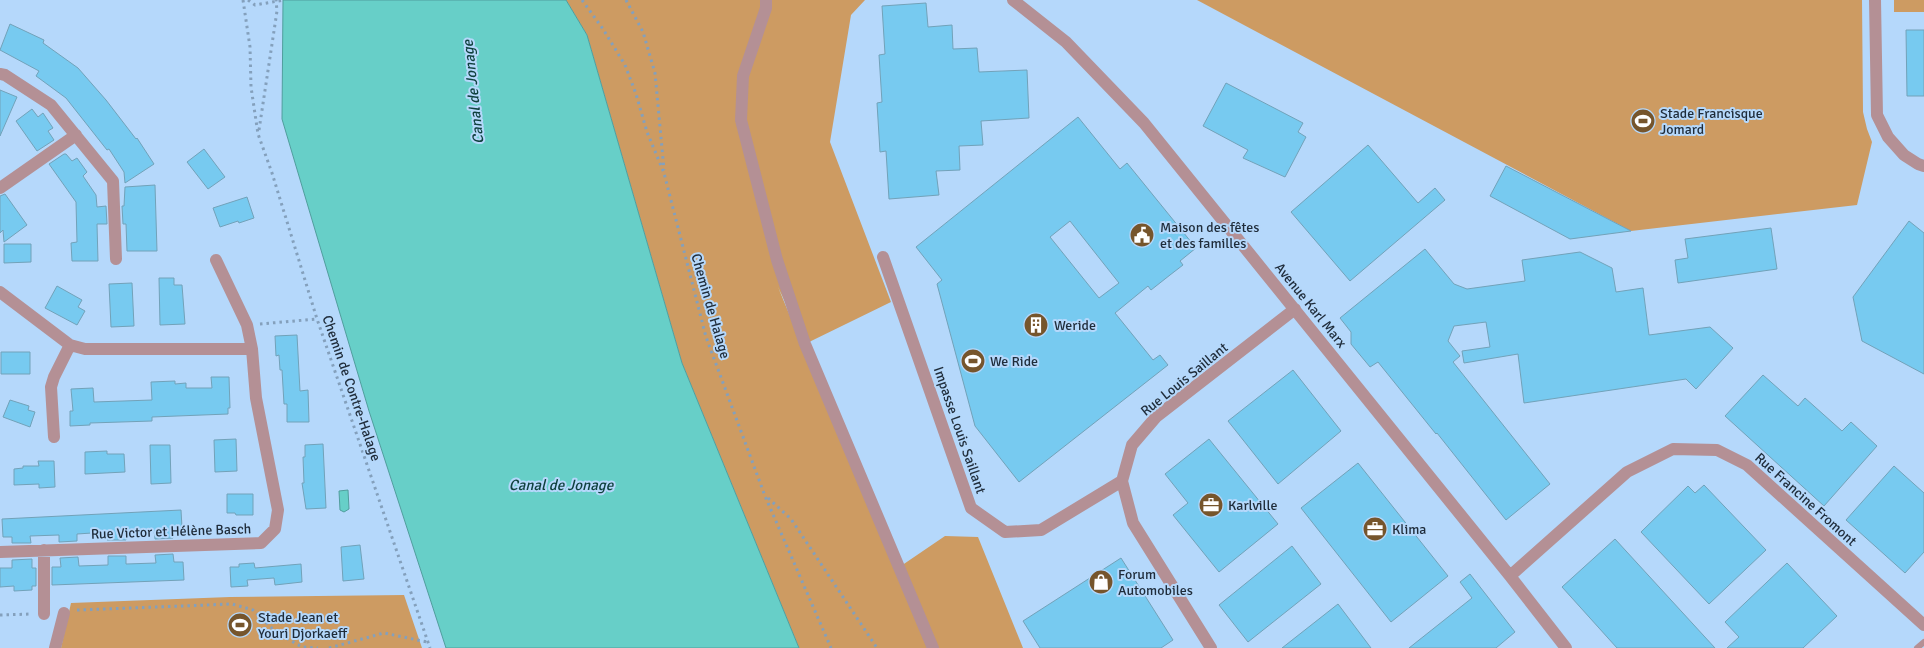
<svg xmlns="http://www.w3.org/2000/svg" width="1924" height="648" viewBox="0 0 1924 648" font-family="Signika,sans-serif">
<rect width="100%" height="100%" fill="#b5d8fb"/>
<path fill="#cd9b62" d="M566,0H865L851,15L830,142L891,302L805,344L778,287L895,570L945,536L978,537L1023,648H799L682,363L587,35Z
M1197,0H1862L1863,112L1867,129L1872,142L1857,205L1631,231Z
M1894,0H1924V12H1894Z
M404,595L422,648H61L71,603L230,597Z"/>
<path fill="#67cfc8" stroke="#519e9d" d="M283,0H566L587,35L682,363L799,648H446L369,411L282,119Z
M348,490L349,509L344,512L340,510L339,491Z"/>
<path fill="#77caf0" stroke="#72a2b9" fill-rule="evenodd" d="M926,3L928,27L952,25L953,49L977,48L979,72L1027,70L1029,118L981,121L983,145L959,146L960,170L936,171L939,195L889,199L886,151L880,152L877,103L882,102L879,55L885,54L882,6Z
M10,24L44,40L43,43L78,68L106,100L136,139L137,138L154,164L125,183L124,172L109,149L107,150L66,98L36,76L39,71L0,50Z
M1906,30H1924V96H1907Z
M1226,83L1303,123L1298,132L1306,137L1285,177L1243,158L1248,150L1203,126Z
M0,90L17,97L0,136Z
M32,109L38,117L43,113L53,128L48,131L54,140L37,151L16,121Z
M1078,117L1120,169L1127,163L1196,248L1180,261L1183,265L1170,275L1151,290L1148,286L1115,313L1153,360L1160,355L1168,365L1019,482L975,426L937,284L942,280L916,247ZM1070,221L1119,283L1099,298L1050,237Z
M1368,145L1418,203L1435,188L1445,200L1350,281L1291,212Z
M204,149L225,177L208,189L187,162Z
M64,154H66L72,161L77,158L87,172L83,176L96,195L97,207L106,206L107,224H97L98,261H72L71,243L77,242L76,202L49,164Z
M1506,166L1631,231L1570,239L1490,196Z
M155,185L157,251H127L126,224H123L122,206H124L125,187Z
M5,194L27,225L4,242L3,230L0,233V196Z
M247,197L254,218L239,223L238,221L220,227L213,208Z
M1909,221L1924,233V374L1862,341L1853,297Z
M1771,228L1777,269L1678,283L1675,260L1688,258L1685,239Z
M4,244H31V262L4,263Z
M1425,249L1454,284L1467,289L1525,281L1522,260L1580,252L1612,268L1616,292L1643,288L1649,335L1710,327L1733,348L1696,389L1686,379L1524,403L1518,354L1464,363L1462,351L1490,347L1486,322L1454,326L1448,341L1460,356L1453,362L1550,484L1506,520L1437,433L1436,434L1378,362L1370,367L1351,344V332L1340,318Z
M159,278H174V285H182L185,324L160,325Z
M132,283L134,326L111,327L109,284Z
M57,286L82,300L78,307L85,311L77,325L45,308Z
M297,335L300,391L308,390L309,422H287V404H284L282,370H280L279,355L276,356L275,336Z
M1,352H30V374H1Z
M1293,370L1341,431L1278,484L1228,421Z
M1763,375L1798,406L1805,398L1842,431L1851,422L1877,446L1824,506L1725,416Z
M211,377H229L230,408H228V414L152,417V421L90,423V425L70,426V411H73L71,389L93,388L94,402L152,400L151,382L175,381V384L186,383V388H212Z
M10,400L29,406L28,410L35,412L30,427L3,417Z
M236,439L237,471L215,472L214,440Z
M1209,439L1278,524L1219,572L1173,515L1188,503L1165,474Z
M323,444L326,508L306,509L302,483H304L303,457H305V445Z
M150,445H170L171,483L151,484Z
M107,451V454H124L125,472L85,474V452Z
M38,461H54L55,487L39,488V484L14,485V469L23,468V466H39Z
M1358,463L1448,576L1391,622L1301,508Z
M1894,466L1924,493V552L1905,573L1846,520Z
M1704,485L1766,550L1709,604L1641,532L1688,486L1695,493Z
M227,494H253V515H236L235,513H227Z
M181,510L182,528L172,529L173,538L155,539L154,530L125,531L126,540H107V532L77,534V541L59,542V535L30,536L31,543H12V537H3L2,519Z
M1615,539L1715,648H1617L1562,587Z
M360,545L364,579L343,581L341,547Z
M1292,546L1321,584L1248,642L1219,605Z
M173,554L174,562H183L184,580L52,585V567H61L60,558L78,557L79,566L108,565V556H126V564L156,563L155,555Z
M1121,558L1173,640L1161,648H1040L1023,621Z
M32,559V568H36V586H32V590L14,591V586L0,587V568H12V560Z
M254,563L255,568L301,564L302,582L275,585L274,578L247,580L248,586L231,587L230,567H239V564Z
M1787,563L1837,616L1803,648H1727L1739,637L1725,622Z
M1470,574L1515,632L1496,648H1409L1472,598L1460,582Z
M1338,604L1371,648H1282Z"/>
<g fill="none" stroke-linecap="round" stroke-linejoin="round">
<path stroke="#84a0bc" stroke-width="3" stroke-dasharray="2.5 4" stroke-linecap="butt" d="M243,0L250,47L251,87L258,134L272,173L317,319L430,648
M582,0L603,29L625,65L636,94L647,132L664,173L706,337L765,496L831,648
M626,0L643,32L655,73L664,170
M259,130L277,11L276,0
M260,324L317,319
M768,498L791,519L877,648
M77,610L232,604L253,610L276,632L302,647L318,648
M0,615L32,614
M329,648L384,633L427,642"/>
<path stroke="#b49095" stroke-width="6" d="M1917,648L1924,642"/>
<path stroke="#b49095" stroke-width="12" d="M766,0V8L743,76L741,120L777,260L805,344L933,648
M1013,0L1066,42L1144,123L1510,576L1566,648
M1875,0L1877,115L1888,137L1904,155L1918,164L1924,166
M0,74L5,75L51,105L113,181L116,259
M0,188L76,135
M883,257L971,508L1005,532L1041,530L1122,481
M0,292L70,345L85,349H252
M54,437L51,387L54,377L70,345
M44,550V614
M0,552L261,543L275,529L278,510L256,398L252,349L247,325L216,260
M1510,576L1627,472L1673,449L1717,450L1747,465L1924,625
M55,648L64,613
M1211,648L1133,523L1122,481L1132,445L1156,417L1295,309"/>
<path stroke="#84a0bc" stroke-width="3" stroke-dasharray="2.5 4" stroke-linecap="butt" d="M248,0L255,5L284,0"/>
</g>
<defs>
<symbol id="stadium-disc" viewBox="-11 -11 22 22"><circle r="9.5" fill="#76552c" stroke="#b5d8fb"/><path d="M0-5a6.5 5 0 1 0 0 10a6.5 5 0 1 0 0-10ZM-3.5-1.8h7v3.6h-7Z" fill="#fff"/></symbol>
<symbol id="civic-disc" viewBox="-11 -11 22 22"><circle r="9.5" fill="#76552c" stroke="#b5d8fb"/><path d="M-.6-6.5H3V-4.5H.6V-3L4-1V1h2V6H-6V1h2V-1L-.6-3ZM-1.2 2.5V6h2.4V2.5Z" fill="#fff"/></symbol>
<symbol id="building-disc" viewBox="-11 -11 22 22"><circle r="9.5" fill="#76552c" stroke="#b5d8fb"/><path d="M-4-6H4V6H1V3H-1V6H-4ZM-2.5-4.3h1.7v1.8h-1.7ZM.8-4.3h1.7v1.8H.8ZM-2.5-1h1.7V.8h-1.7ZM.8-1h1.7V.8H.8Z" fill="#fff"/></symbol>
<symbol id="office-disc" viewBox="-11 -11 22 22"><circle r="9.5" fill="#76552c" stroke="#b5d8fb"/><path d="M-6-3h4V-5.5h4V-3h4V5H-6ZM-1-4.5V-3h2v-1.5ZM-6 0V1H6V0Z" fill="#fff"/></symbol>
<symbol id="shop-disc" viewBox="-11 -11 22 22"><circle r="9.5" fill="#76552c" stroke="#b5d8fb"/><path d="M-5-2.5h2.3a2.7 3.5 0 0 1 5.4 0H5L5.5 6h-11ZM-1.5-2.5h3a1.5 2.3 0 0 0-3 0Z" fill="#fff"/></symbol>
</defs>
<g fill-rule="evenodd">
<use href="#stadium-disc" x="1629" y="107" width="28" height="28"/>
<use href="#civic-disc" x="1128" y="221" width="28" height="28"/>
<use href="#building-disc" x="1022" y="311" width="28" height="28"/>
<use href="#stadium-disc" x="959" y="347" width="28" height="28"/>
<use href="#office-disc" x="1197" y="491" width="28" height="28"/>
<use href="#office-disc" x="1361" y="515" width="28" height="28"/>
<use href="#shop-disc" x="1087" y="568" width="28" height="28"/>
<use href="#stadium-disc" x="226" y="611" width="28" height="28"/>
</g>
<g text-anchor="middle" stroke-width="4" stroke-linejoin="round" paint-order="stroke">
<g font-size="14" fill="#1f2c3a" stroke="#b5d8fb" text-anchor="start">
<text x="1660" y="118">Stade Francisque<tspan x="1660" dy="16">Jomard</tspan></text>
<text x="1160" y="232">Maison des fêtes<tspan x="1160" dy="16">et des familles</tspan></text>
<text x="1054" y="330">Weride</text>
<text x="990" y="366">We Ride</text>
<text x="1228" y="510">Karlville</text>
<text x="1392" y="534">Klima</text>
<text x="1118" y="579">Forum<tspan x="1118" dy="16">Automobiles</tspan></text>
<text x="258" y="622">Stade Jean et<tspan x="258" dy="16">Youri Djorkaeff</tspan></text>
</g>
<g font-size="14" fill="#1f2c3a" stroke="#b5d8fb">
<text transform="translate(1311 305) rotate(51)" y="5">Avenue Karl Marx</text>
<text transform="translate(711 306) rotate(74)" y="5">Chemin de Halage</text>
<text transform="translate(1184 379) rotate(-39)" y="5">Rue Louis Saillant</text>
<text transform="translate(352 388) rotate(71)" y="5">Chemin de Contre-Halage</text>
<text transform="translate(960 430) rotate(71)" y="5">Impasse Louis Saillant</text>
<text transform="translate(1806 499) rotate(42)" y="5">Rue Francine Fromont</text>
<text transform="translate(171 531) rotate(-2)" y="5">Rue Victor et Hélène Basch</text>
</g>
<g font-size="15" font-style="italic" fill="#10413e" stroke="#b5d8fb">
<text transform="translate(473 92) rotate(-96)" y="5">Canal de Jonage</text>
<text x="561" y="490">Canal de Jonage</text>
</g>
</g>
</svg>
